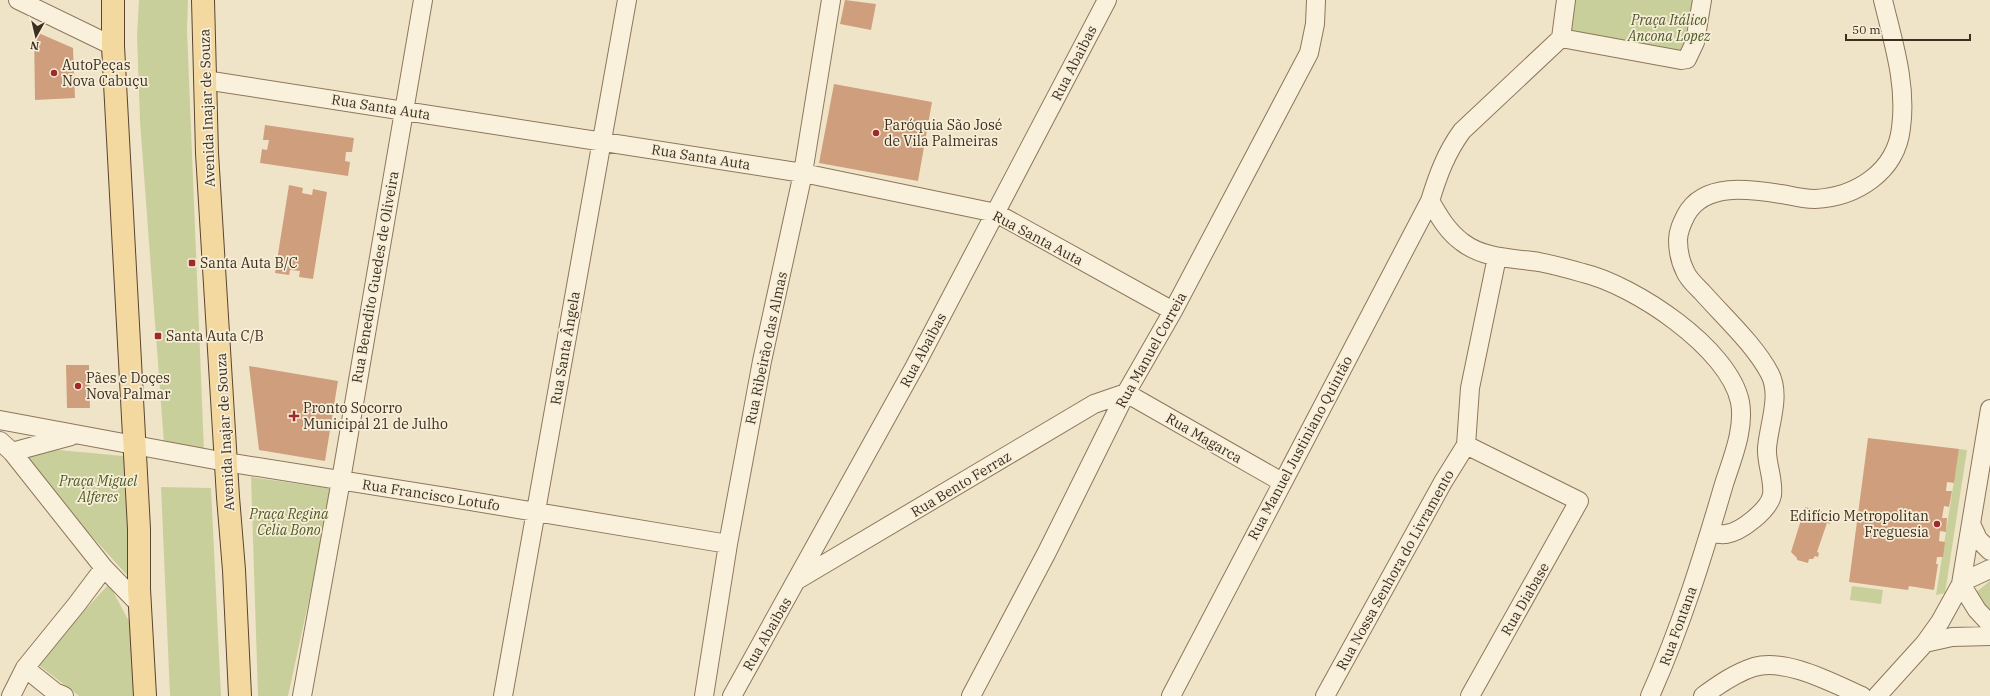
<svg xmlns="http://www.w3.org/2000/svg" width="1990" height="696" viewBox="0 0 1990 696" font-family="'IBM Plex Serif',serif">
<rect width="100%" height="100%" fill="#f0e4c8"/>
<path fill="#c9cf9b" d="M139,0H188L187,30L204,451L164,444L140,121L137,35Z
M1564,0H1701L1687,59L1561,38Z
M48,449L134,457L137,586L66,508L24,453Z
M1959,449L1967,450L1945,593L1936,595Z
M251,477L333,489L288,696H258Z
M161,487L211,488L221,696H170Z
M1990,581V624L1975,593Z
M109,584L138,638L141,696H79L36,663Z
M1852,586L1883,590L1881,604L1850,600Z"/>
<path fill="#cf9f7d" d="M845,0L876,4L871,30L840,24Z
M34,31L73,48L75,98L35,100Z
M834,84L932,102L918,181L819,163Z
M265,125L354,138L352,152H346L345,161L350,162L348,176L260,163L262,149L267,150L269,140H263Z
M289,185L303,188L302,193L312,195L313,189L327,192L313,279L299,277L300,271L290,270L289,275L275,273Z
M66,365H89L90,408H67Z
M249,366L338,381L325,461L259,450Z
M1868,438L1959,449L1954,483L1947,482L1946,491H1952L1949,507L1944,506L1942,518H1947L1946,532L1940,531L1939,541L1945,542L1943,557H1937L1936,564H1938L1934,590L1909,586L1908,590L1849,582Z
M1805,507L1815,510L1821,509L1822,512L1832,514L1830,524L1827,523L1817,552L1819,553L1818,557L1815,556L1813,559H1809L1808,563L1797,560V558L1791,552Z"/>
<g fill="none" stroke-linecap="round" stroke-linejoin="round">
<defs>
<path id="minor" d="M18,0L113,46
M1561,38L1462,131C1446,153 1438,175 1430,201C1439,216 1447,231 1462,242C1484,259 1513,258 1539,262C1554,265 1569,269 1583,273C1634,285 1729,348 1740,402C1745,429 1732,459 1724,484C1703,556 1681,627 1650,696
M1561,38L1681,60L1687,59L1695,42L1702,0
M1561,38L1566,0
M205,80L803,173L996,213L1173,311
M0,420L226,462L452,498L728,544
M0,441L12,452L104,568L140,605
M1466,445L1579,501L1470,696
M12,452L71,436
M1972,526L1978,539L1990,551
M1710,533C1715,533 1721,535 1726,534C1741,532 1769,510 1772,495C1774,479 1766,463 1767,448C1769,424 1781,396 1770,374C1755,345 1724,317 1702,292C1696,286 1688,279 1685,271C1680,261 1678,251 1678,240C1678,231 1682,223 1686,215C1705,180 1755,190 1787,195C1796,197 1806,199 1815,199C1856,197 1896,172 1901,128C1907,84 1893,42 1883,0
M799,579L1094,404L1126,393L1282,482
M1962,582L1990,569
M1961,584L1977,610L1990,624
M1925,643L1952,637L1990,636
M25,668L55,692L64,696
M11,696L25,668L77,604L104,568
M302,696L341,480L423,0
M503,696L627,0
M704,696L728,544L762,361L803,173L831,0
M732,696L915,366L1107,0
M971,696L1047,552L1126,393L1173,311L1309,53L1315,24L1316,0
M1171,696L1430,201
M1325,696L1443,482L1466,445L1470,388L1497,257
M1703,696C1718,685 1735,673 1754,667C1787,658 1832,683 1862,696
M1877,696L1925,643L1940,622L1961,584L1990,409"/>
<path id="major" d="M113,0V46L139,529V589L145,696
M203,0L207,153L228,497L234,570L240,696"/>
</defs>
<use href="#minor" stroke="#8d765c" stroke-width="20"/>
<use href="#major" stroke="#5b4430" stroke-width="24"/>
<use href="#minor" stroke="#faf1dc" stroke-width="18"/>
<use href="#major" stroke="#f3d9a0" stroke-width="22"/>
</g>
<g fill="#9e2a2b" stroke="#f7eed8" stroke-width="1.5">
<circle cx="54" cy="73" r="4"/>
<circle cx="876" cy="133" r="4"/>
<rect x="188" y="259" width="8" height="8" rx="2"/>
<rect x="154" y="332" width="8" height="8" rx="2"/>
<circle cx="78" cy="386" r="4"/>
<path d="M292 410h4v4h4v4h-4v4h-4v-4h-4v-4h4z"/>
<circle cx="1937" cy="524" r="4"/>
</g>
<g text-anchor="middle" stroke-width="3.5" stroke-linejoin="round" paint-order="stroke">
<g font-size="14" font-style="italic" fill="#4d5a26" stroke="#f7eed8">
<text x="1669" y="25">Praça Itálico<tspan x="1669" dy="16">Ancona Lopez</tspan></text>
<text x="98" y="486">Praça Miguel<tspan x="98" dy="16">Alferes</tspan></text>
<text x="289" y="519">Praça Regina<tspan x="289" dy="16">Celia Bono</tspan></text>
</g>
<g font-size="14" fill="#3d2e20" stroke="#f7eed8">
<text transform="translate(1074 63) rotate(-63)" y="5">Rua Abaibas</text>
<text transform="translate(381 107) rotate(9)" y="5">Rua Santa Auta</text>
<text transform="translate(207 108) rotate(-92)" y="5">Avenida Inajar de Souza</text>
<text transform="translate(701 157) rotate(9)" y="5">Rua Santa Auta</text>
<text transform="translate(1038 238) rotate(28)" y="5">Rua Santa Auta</text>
<text transform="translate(375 277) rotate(-80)" y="5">Rua Benedito Guedes de Oliveira</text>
<text transform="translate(565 348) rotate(-80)" y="5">Rua Santa Ângela</text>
<text transform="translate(766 348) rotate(-78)" y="5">Rua Ribeirão das Almas</text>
<text transform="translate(923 350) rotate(-62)" y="5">Rua Abaibas</text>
<text transform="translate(1151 350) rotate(-61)" y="5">Rua Manuel Correia</text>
<text transform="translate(225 432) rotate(-93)" y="5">Avenida Inajar de Souza</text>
<text transform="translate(1204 438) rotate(30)" y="5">Rua Magarca</text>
<text transform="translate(1300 448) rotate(-62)" y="5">Rua Manuel Justiniano Quintão</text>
<text transform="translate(961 484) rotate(-31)" y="5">Rua Bento Ferraz</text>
<text transform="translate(431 495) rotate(9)" y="5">Rua Francisco Lotufo</text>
<text transform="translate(1395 570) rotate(-61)" y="5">Rua Nossa Senhora do Livramento</text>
<text transform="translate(1525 599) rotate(-60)" y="5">Rua Diabase</text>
<text transform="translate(1678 626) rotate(-70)" y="5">Rua Fontana</text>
<text transform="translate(767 634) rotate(-60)" y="5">Rua Abaibas</text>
</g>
<g font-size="14" fill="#3d2e20" stroke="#f7eed8" text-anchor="start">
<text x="62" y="70">AutoPeças<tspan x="62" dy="16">Nova Cabuçu</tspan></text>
<text x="884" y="130">Paróquia São José<tspan x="884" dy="16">de Vila Palmeiras</tspan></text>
<text x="200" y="268">Santa Auta B/C</text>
<text x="166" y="341">Santa Auta C/B</text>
<text x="86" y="383">Pães e Doçes<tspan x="86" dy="16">Nova Palmar</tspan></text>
<text x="303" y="413">Pronto Socorro<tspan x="303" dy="16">Municipal 21 de Julho</tspan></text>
<text x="1929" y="521" text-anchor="end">Edifício Metropolitan<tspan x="1929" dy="16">Freguesia</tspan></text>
</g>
</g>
<g transform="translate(36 36) rotate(188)" stroke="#f7eed8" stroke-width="3" paint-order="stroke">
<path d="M0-3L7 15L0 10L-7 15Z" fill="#3d2e20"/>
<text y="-6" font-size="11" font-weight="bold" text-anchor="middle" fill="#3d2e20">N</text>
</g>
<path d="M1846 34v6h124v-6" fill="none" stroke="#3d2e20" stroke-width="2"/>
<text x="1852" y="34" font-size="12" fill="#3d2e20" stroke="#f7eed8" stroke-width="3" paint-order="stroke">50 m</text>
</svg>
